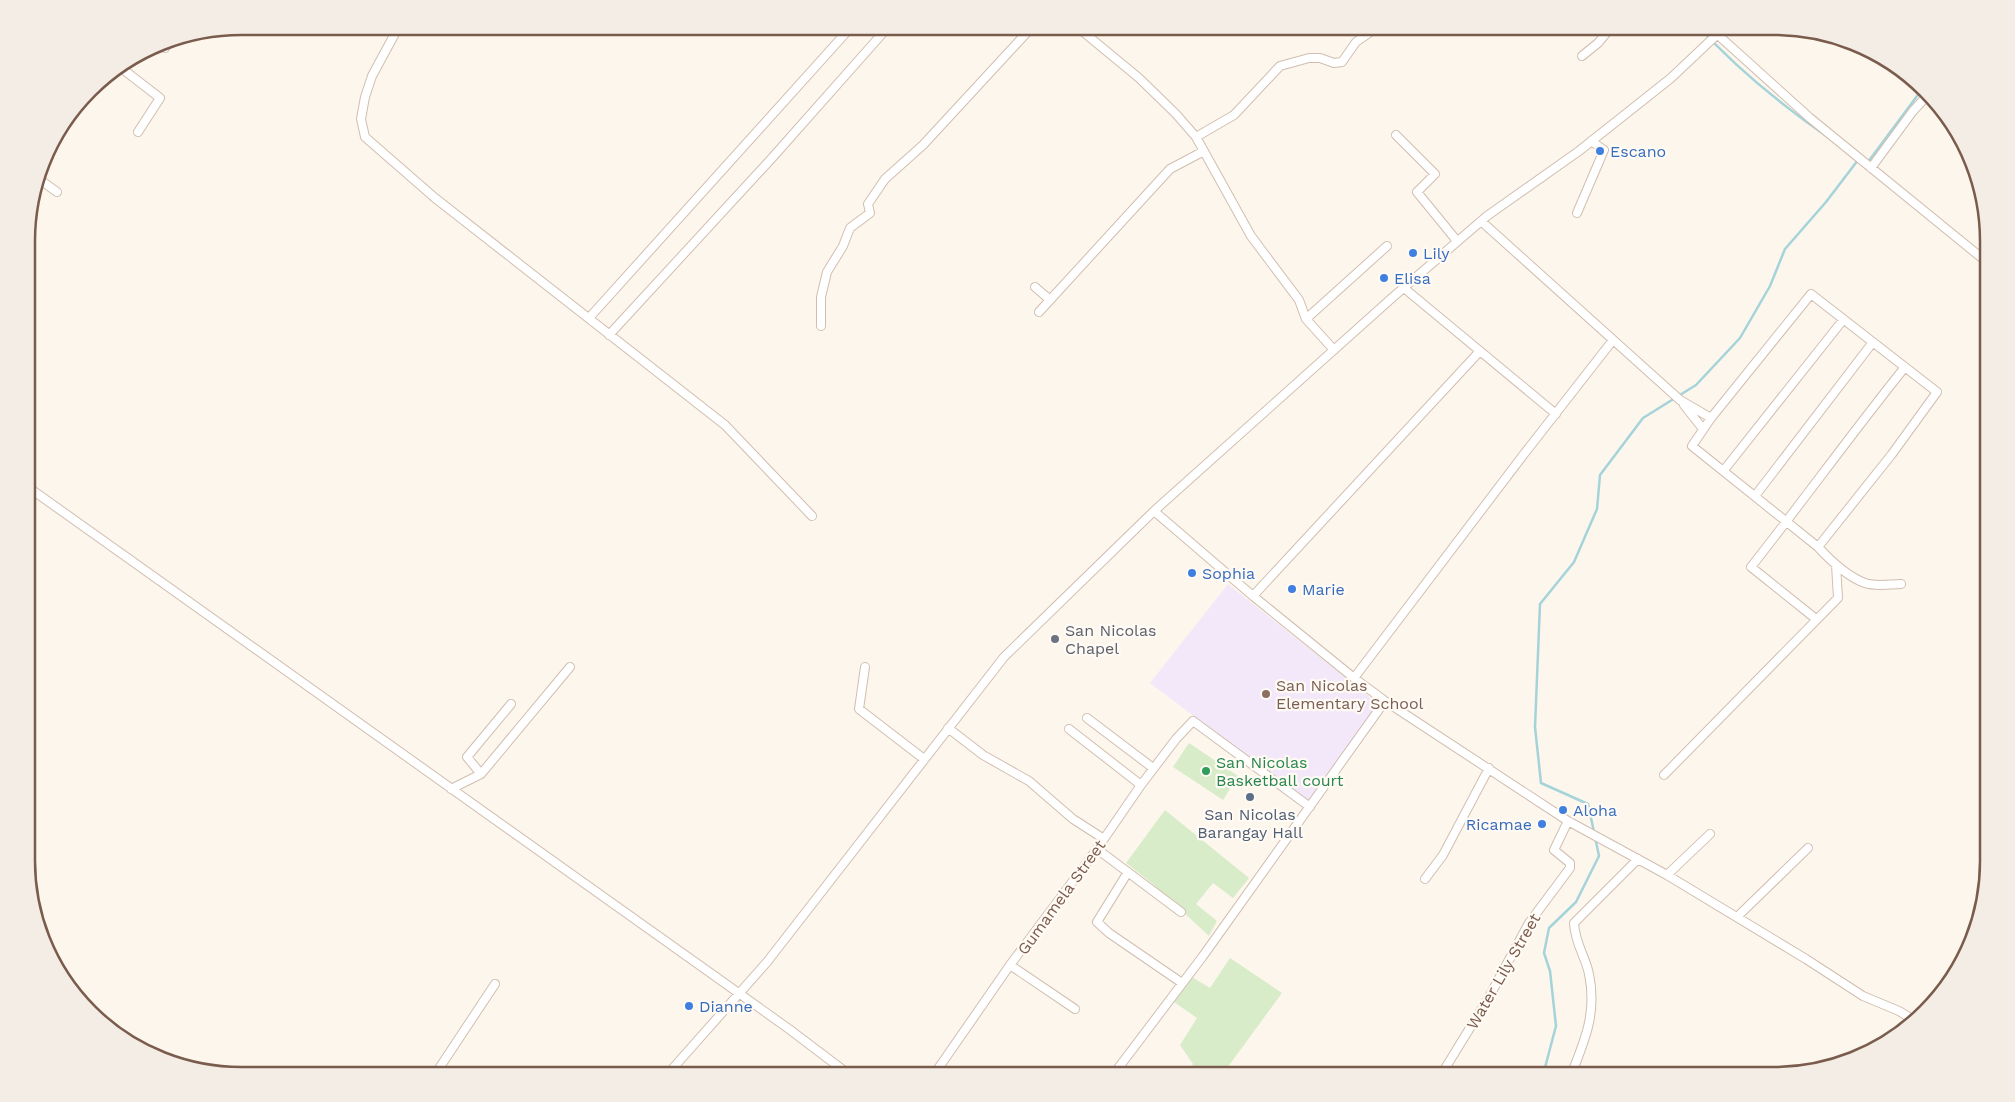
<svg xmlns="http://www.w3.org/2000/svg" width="2015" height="1102" viewBox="0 0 2015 1102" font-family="'Work Sans',sans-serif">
<rect width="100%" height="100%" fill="#fdf6ec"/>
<path fill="#f3e8fa" d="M1228,584L1381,706L1314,798L1307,801L1150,683Z"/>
<path fill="#d8ecc9" d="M1189,743L1238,776L1223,800L1173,767Z
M1165,810L1249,878L1233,898L1213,883L1196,904L1217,921L1209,936L1153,884L1126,863Z
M1230,958L1282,993L1222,1075H1187L1193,1064L1180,1045L1197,1018L1174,1002L1192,977L1210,988Z"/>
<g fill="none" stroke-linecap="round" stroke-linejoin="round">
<path stroke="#a5d3da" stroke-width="2.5" d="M1698,26C1737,69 1784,107 1832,140
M1868,162L1920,92
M1594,832L1588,804L1541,783L1535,727L1540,604L1574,562L1597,509L1600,475L1643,418L1696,385L1740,338L1770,286L1785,249L1826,202L1858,160
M1543,1075L1556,1026L1550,971L1544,953L1549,928L1576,902L1599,856L1595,837"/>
<defs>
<path id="minor" d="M399,26L372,76L365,97L361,119L365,137L435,198L725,425L812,516
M1076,26L1139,78L1176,114L1196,137L1251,236L1299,300L1306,319L1334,350
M1708,26L1810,118L1988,263
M158,43L165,48
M1582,56L1598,43L1612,26
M120,67L160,98L138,132
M1396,135L1435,174L1417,192L1457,241
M1196,137L1234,115L1280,66L1309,58H1320L1334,63L1342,62L1356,42L1379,26
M1871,168L1913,111L1926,97
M39,179L57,192
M1577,213L1604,150L1591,141
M1481,221L1680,400L1711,418
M1035,287L1049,299
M1404,288L1556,414
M1039,312L1170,169L1204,151
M589,318L852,26
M1306,319L1387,246
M821,326V297L827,272L843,246L850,228L870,213L868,204L885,179L923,145L1033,26
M609,335L772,158L889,26
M1684,405L1703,429
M1724,470L1843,320
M28,487L789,1029L851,1076
M1755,496L1873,342
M1154,511L1253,596L1354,678L1385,701L1568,821L1667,875L1806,959L1863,996L1899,1011L1912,1019
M1818,547L1892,454L1937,392L1811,294L1711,418L1692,446L1818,547C1830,560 1848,577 1865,583C1876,587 1890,584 1901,584
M1253,596L1480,351
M1816,619L1751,567C1803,501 1852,433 1905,367
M865,667L859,709L924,759
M1354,678L1524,454L1613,340
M1087,718L1153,768
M948,728L983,755L1029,781L1073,819L1104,839
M1069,729L1141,785
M481,774L467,757L511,704
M1664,775L1838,598L1836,565
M451,789L481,774L570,667
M1097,849L1181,912
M1128,872L1097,922L1109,933L1182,983
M1667,875L1710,834
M1425,879L1443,855L1489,768
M1737,917L1808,848
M1010,965L1075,1009
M1113,1075L1203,956L1385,701
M1441,1075L1489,997L1529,923L1570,868V863L1554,850L1568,821
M1571,1075C1585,1040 1597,1013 1589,974C1585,955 1575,944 1574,923L1638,859
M434,1076L495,984
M666,1076L767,962L1004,657L1154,511L1393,297L1487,216L1579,151L1671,78L1726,26
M933,1076L1010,965L1097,849L1141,785L1176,739L1193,721L1310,807"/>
</defs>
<use href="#minor" stroke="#d1beb0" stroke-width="10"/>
<use href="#minor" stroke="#fff" stroke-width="8"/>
</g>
<g fill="#3f7fe0" stroke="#fffaf3" stroke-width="2">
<circle cx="1600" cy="151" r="5"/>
<circle cx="1413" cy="253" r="5"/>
<circle cx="1384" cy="278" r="5"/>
<circle cx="1192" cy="573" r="5"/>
<circle cx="1292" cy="589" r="5"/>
<circle cx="1563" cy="810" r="5"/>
<circle cx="1542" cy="824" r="5"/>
<circle cx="689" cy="1006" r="5"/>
</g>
<circle fill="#6b7280" stroke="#fffaf3" stroke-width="2" cx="1055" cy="639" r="5"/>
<circle fill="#8d6e63" stroke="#fffaf3" stroke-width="2" cx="1266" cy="694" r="5"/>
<circle fill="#2e9e5b" stroke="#fffaf3" stroke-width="2" cx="1206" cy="771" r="5"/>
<circle fill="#5c6f8a" stroke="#fffaf3" stroke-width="2" cx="1250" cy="797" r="5"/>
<g text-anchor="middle" stroke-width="4.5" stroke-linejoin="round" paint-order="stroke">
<g font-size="16" fill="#366cbe" stroke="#fffaf3" text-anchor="start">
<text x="1610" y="157">Escano</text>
<text x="1423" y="259">Lily</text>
<text x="1394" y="284">Elisa</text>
<text x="1202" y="579">Sophia</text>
<text x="1302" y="595">Marie</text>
<text x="1573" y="816">Aloha</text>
<text x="1532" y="830" text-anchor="end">Ricamae</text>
<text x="699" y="1012">Dianne</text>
</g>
<g font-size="16" fill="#5b616d" stroke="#fffaf3" text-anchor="start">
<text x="1065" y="636">San Nicolas<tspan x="1065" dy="18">Chapel</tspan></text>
</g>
<g font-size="16" fill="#785e54" stroke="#fffaf3" text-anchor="start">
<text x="1276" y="691">San Nicolas<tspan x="1276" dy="18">Elementary School</tspan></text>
</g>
<g font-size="16" fill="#27864d" stroke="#fffaf3" text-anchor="start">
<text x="1216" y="768">San Nicolas<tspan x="1216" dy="18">Basketball court</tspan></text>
</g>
<g font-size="16" fill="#4e5e75" stroke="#fffaf3">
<text x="1250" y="820">San Nicolas<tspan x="1250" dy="18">Barangay Hall</tspan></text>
</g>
<g font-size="16" fill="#7a5c4d" stroke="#fffaf3">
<text transform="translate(1061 897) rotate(-54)" y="6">Gumamela Street</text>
<text transform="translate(1503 971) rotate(-60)" y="6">Water Lily Street</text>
</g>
</g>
<path d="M0 0H2015V1102H0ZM241 35H1774A206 206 0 0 1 1980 241V861A206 206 0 0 1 1774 1067H241A206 206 0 0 1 35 861V241A206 206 0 0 1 241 35Z" fill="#f4ede6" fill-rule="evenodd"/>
<path fill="none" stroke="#7a5c4d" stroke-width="2.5" d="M241 35H1774A206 206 0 0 1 1980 241V861A206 206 0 0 1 1774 1067H241A206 206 0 0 1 35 861V241A206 206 0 0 1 241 35Z"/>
</svg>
